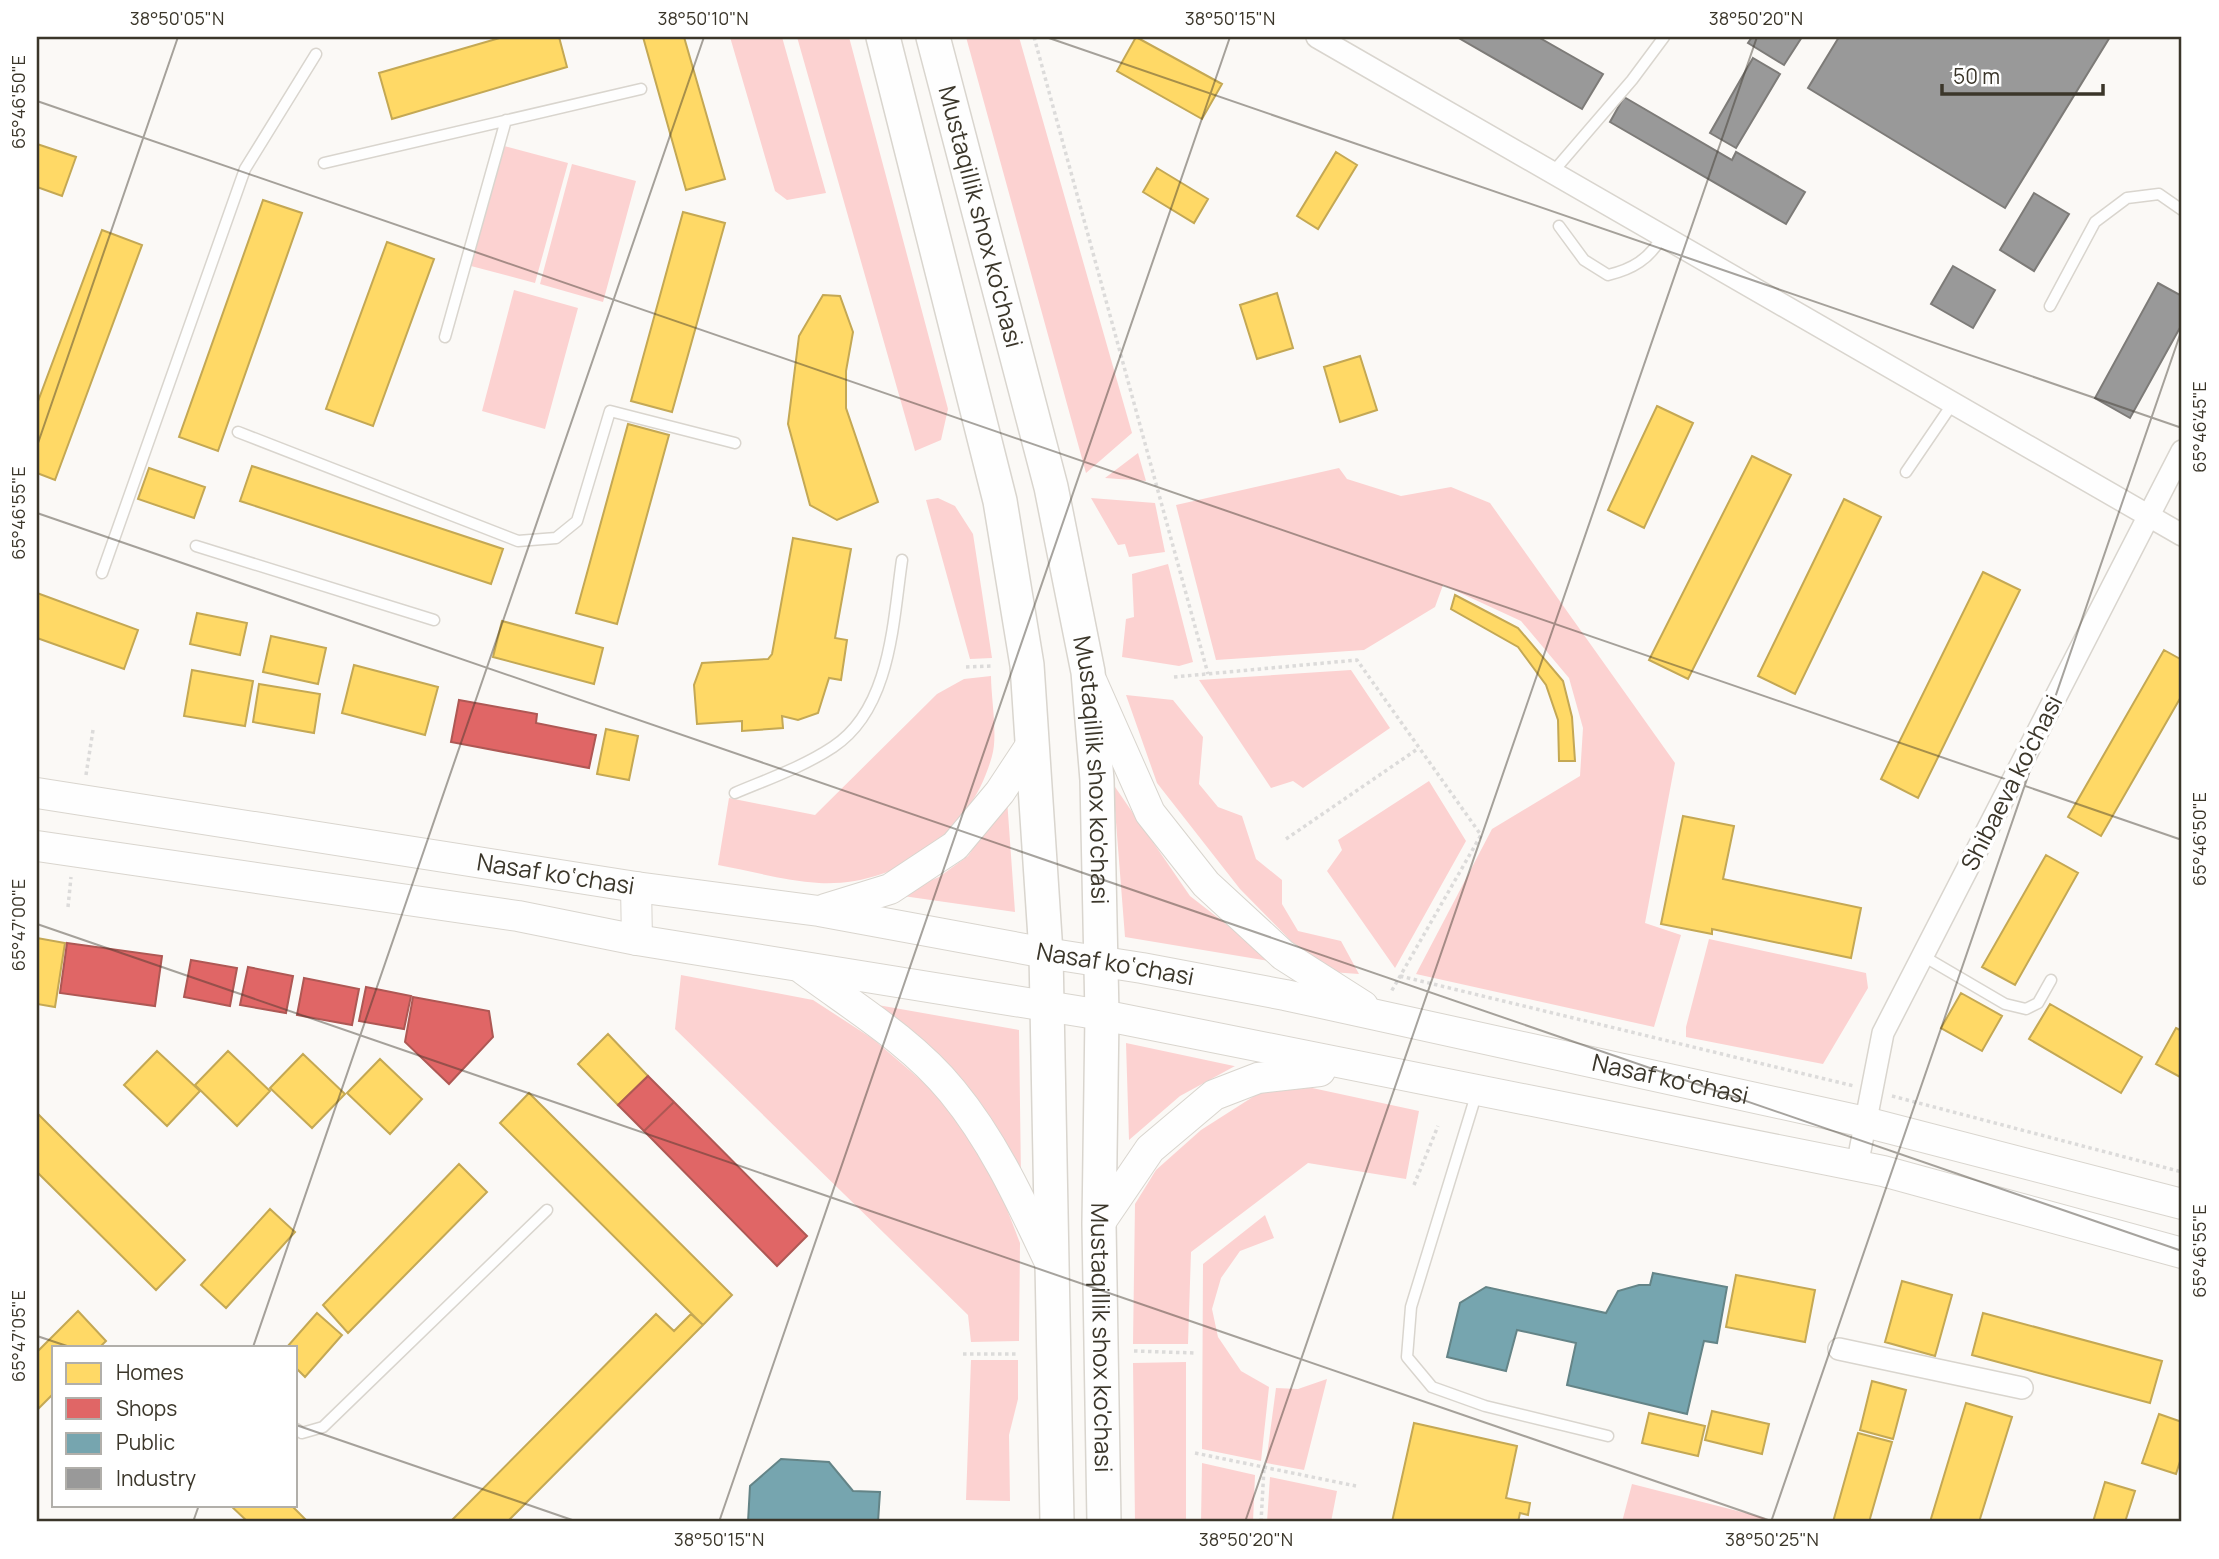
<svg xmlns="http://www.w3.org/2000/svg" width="2219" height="1559" viewBox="0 0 2219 1559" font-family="Manrope,sans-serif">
<rect width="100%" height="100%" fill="#fbf9f6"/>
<path fill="#fcd2d1" d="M730,37H782L826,193L787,200L775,191Z
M797,37H849L948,409L941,440L915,451Z
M966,37H1019L1132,433L1086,473Z
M504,146L568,163L535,283L471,266Z
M572,164L636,181L603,302L540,284Z
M514,290L578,308L545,429L482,411Z
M1138,453L1146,481L1105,478Z
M1339,468L1347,479L1401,496L1451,487L1490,503L1675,763L1645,923L1681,935L1654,1027L1416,974L1492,829L1580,776L1583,728L1569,678L1521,621L1443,585L1435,607L1364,650L1216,660L1176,505Z
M938,498L955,506L973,534L992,658L970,659L926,500Z
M1091,498L1155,503L1165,552L1129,557L1125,544L1118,545Z
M1168,564L1193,662L1179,666L1122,657L1126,619L1134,617L1132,574Z
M1351,670L1390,728L1303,788L1293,781L1271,788L1199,680Z
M991,676C991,697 998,737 992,756C971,833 899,887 819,883C786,881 751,871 718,865L729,798L815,815L937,694L964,679Z
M1126,695L1173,700L1203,737L1199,784L1218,807L1242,816L1256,859L1282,880V904L1298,931L1341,941L1359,974L1331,972L1301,951L1240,889L1157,783Z
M1429,781L1466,841L1395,968L1327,871L1342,850L1338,840Z
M1113,784L1190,896L1275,962L1125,937Z
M1007,799L1015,912L896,895L939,877L968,856Z
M1709,939L1866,973L1868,988L1823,1064L1686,1037V1027Z
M681,975L813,1000L873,1039L929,1087L971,1137L1001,1194L1020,1243L1019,1341L971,1342L968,1315L675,1029Z
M872,1004L1019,1030L1021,1179L982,1105L932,1048Z
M1126,1043L1234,1066H1235L1180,1096L1129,1140Z
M1303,1086L1419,1111L1406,1179L1308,1163L1191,1252L1188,1344H1133L1135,1204L1156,1170L1201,1130L1259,1093Z
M1265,1215L1274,1238L1240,1251L1221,1278L1212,1309L1218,1337L1241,1371L1269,1387L1261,1461L1202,1449L1203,1264Z
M971,1360H1018V1399L1009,1435L1010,1501L966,1500Z
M1186,1362V1522H1135L1133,1363Z
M1327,1379L1304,1470L1266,1463L1276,1388L1298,1389Z
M1202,1463L1255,1475L1253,1522H1201Z
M1270,1477L1337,1491L1331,1522H1267Z
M1632,1484L1765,1518L1764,1522H1622Z"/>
<path fill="#ffd966" stroke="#c4a854" stroke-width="2" d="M503,37H559L567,67L392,119L379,73Z
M643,37H684L725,179L686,190Z
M1136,37L1222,84L1202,119L1117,71Z
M37,144L76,157L62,196L37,187Z
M1336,152L1357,165L1318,229L1297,216Z
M1157,168L1208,199L1194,223L1143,192Z
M263,200L302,213L218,451L179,437Z
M683,212L725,223L672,412L631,401Z
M102,230L142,245L55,480L37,473V404Z
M387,242L434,259L373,426L326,409Z
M1277,293L1293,348L1257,359L1240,305Z
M823,295L840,296L853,332L846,371V408L878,502L837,520L810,505L788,424L799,336Z
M1360,356L1377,410L1340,422L1324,367Z
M1657,406L1693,423L1644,528L1608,510Z
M628,424L669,435L617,624L576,613Z
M1752,456L1791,475L1688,679L1649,660Z
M252,466L503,549L491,584L240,501Z
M149,468L205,487L194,518L138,499Z
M1844,499L1881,517L1795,694L1758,676Z
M793,538L851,549L835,638L847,640L841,680L829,678L818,713L798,720L782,716L783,728L742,731V721L697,724L694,685L702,663L768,659L772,654Z
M1983,572L2020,590L1918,798L1881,779Z
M37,593L138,630L124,669L37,638Z
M1455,595L1518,628L1563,681L1572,717L1575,761H1559L1558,720L1546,685L1518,647L1451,609Z
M197,613L247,623L240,655L190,644Z
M502,621L603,648L594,684L493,657Z
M271,636L326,648L318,684L263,672Z
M2164,650L2182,660V695L2101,836L2068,817Z
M354,665L438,687L425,735L342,713Z
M192,670L253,681L245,726L184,716Z
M259,684L320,694L314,733L253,722Z
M606,729L638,736L629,780L597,774Z
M1683,816L1734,826L1723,879L1861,908L1851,958L1712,929V934L1661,924Z
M2046,855L2078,873L2015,985L1982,967Z
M37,938L65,943L55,1007L37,1004Z
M1961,993L2002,1016L1982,1051L1941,1028Z
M2050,1004L2142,1057L2121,1093L2029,1039Z
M2176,1028L2182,1031V1078L2156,1064Z
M608,1034L648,1076L618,1105L578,1064Z
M157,1051L200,1091L167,1126L124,1085Z
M228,1051L270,1091L237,1126L195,1085Z
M303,1054L345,1094L312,1128L270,1088Z
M380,1059L422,1099L390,1134L347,1093Z
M529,1093L732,1295L703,1325L500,1123Z
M37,1113L185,1260L156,1290L37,1172Z
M459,1164L487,1192L348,1333L323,1305Z
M270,1209L295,1232L226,1308L201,1285Z
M1736,1275L1815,1290L1805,1342L1726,1327Z
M1902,1281L1952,1295L1935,1356L1885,1342Z
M78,1311L106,1341L100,1347H54V1393L37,1410V1352Z
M317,1313L342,1335L305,1377L296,1368V1347H287Z
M1983,1313L2162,1361L2150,1403L1972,1355Z
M656,1314L674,1331L691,1314L703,1325L507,1522H450Z
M1872,1381L1906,1390L1893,1439L1860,1430Z
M1966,1403L2012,1417L1979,1522H1930Z
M1712,1411L1769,1424L1762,1454L1705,1440Z
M1649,1413L1705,1426L1698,1456L1642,1443Z
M2159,1414L2182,1422V1455L2176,1474L2142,1463Z
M1414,1423L1517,1446L1506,1498L1530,1503L1528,1515L1520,1513L1518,1522L1462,1520L1461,1522H1392Z
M1858,1433L1892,1442L1869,1522H1833Z
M2105,1482L2135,1491L2125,1522H2093Z
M230,1505H291L308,1522H248Z"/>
<path fill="#e06666" stroke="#ae5854" stroke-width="2" d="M459,700L537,714L536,723L596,735L589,768L451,742Z
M67,943L162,956L155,1006L60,993Z
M191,960L237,968L230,1006L184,997Z
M248,967L293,976L286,1013L240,1005Z
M304,978L359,989L352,1025L297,1015Z
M366,987L411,996L404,1029L359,1021Z
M413,997L489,1011L493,1037L449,1084L405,1042Z
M648,1076L674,1102L644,1131L618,1105Z
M674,1102L807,1236L777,1266L644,1131Z"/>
<path fill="#76a5af" stroke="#648487" stroke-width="2" d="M1653,1273L1727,1287L1717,1343L1704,1341L1687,1414L1567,1385L1576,1343L1517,1330L1506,1371L1447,1357L1460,1303L1486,1287L1606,1313L1618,1291L1639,1285H1650Z
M781,1459L829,1462L853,1491L880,1492L878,1522H748L750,1486Z"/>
<path fill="#999" stroke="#7d7b78" stroke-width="2" d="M1457,37H1538L1603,74L1582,109Z
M1752,37H1802L1784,65L1748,43Z
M1839,37H2110L2005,208L1808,88Z
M1753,58L1780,74L1736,148L1710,133Z
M1624,97L1732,160L1736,152L1805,192L1786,224L1610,122Z
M2034,193L2069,214L2034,271L2000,250Z
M1953,266L1995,290L1973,328L1931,304Z
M2158,283L2182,296V324L2130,418L2095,398Z"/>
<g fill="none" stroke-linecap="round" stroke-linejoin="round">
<defs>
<path id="lane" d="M324,163L641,89
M1552,173L1632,80L1664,37
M1559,226L1584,260L1608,275C1633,269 1649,259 1662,237
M2050,306L2095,222L2127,198L2159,194L2182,210
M445,337L506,120
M238,432L518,541L556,538L577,521L610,411L735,443
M1906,472L1953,403
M196,546L434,620
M102,573L245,169L316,54
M735,793C768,779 803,767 833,747C891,709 893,621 902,560
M1923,956L2005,1004L2026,1009L2038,1003L2051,980
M1477,1092L1411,1307L1407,1357L1432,1387L1485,1406L1608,1436
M296,1429L302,1433L323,1427L547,1210"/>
<path id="street" d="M1317,37L2182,535
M1857,1166L1883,1033L2182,451
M1839,1349L2022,1388"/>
<g id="secondary">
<path d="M1092,682L1150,813L1206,884L1283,955L1363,1006"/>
<path id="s1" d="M37,793L636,887L819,911L1046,953L1142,968L1285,995L1865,1122L2182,1204"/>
<path d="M37,846L518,916L637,940L1102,1015L1883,1171L2182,1253"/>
<path d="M636,887L637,940"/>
<path d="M825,909L890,889L955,846L1000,792L1031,745"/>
<path d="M804,970C854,1007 912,1042 952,1091C995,1143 1023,1206 1052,1267"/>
<path d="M1099,1224L1150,1149L1214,1095L1258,1078L1320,1071"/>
</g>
<g id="primary">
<path d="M883,37L1000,501L1027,665L1046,953L1057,1522"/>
<path id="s2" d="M933,37L1051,487L1088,672L1097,780L1102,1015L1099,1224L1104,1522"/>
</g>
</defs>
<use href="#lane" stroke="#d9d5ce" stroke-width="13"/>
<use href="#street" stroke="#d9d5ce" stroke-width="24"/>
<use href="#secondary" stroke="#d9d5ce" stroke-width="32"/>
<use href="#primary" stroke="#d9d5ce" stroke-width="36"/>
<path stroke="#dcdbda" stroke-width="3.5" stroke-dasharray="3.5 3.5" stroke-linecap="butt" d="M1034,37L1208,674
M966,667L992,666
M1174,677L1357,660L1481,835L1391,992
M86,775L93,730
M1286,839L1419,748
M68,907L71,877
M1400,976L1854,1086
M1892,1096L2182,1172
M1414,1185L1438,1126
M1134,1351L1195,1353
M963,1354H1016
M1195,1453L1356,1486
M1261,1522L1264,1468"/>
<use href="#lane" stroke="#fefefe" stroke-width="10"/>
<use href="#street" stroke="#fefefe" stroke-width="21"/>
<use href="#secondary" stroke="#fefefe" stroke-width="30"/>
<use href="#primary" stroke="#fefefe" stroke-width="33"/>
</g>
<path fill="none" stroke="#3b362a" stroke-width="2" stroke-opacity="0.45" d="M1046,37L2182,428M37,101L2182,840M37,446L178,37M37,513L2182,1251M37,924L1774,1522M37,1336L70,1347M253,1347L704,37M296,1425L578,1522M193,1522L199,1505M719,1522L1230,37M1245,1522L1757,37M1771,1522L2182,329"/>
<g text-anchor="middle" stroke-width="7" stroke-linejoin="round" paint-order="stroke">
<g font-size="24" fill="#3b362a" stroke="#fff">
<text dy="8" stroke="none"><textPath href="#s2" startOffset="186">Mustaqillik shox ko'chasi</textPath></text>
<text dy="8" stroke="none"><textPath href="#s2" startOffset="752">Mustaqillik shox ko'chasi</textPath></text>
<text transform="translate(2012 783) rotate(-63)" y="8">Shibaeva ko'chasi</text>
<text dy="8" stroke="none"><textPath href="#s1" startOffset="525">Nasaf ko‘chasi</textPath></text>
<text dy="8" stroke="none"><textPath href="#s1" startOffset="1092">Nasaf ko‘chasi</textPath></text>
<text dy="8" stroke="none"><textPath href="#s1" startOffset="1659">Nasaf ko‘chasi</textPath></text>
<text dy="8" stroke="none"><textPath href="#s2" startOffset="1320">Mustaqillik shox ko'chasi</textPath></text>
</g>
</g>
<rect width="2219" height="1559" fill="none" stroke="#ffffff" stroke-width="77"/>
<rect x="52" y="1346" width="245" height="161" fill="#ffffff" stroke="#b1afaa" stroke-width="2"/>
<rect x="66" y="1363" width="35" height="21" fill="#ffd966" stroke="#b1afaa" stroke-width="2"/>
<text x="116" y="1380" font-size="21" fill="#3b362a">Homes</text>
<rect x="66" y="1398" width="35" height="21" fill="#e06666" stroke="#b1afaa" stroke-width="2"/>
<text x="116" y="1416" font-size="21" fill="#3b362a">Shops</text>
<rect x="66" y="1433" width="35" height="21" fill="#76a5af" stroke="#b1afaa" stroke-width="2"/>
<text x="116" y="1450" font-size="21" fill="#3b362a">Public</text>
<rect x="66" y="1468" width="35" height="21" fill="#999999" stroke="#b1afaa" stroke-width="2"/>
<text x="116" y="1486" font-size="21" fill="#3b362a">Industry</text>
<path d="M1942 84v10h161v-10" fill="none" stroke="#3b362a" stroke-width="3.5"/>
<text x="1953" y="84" font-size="21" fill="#3b362a" stroke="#ffffff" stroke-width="5" paint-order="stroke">50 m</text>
<rect x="38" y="38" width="2142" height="1482" fill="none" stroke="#3b362a" stroke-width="2.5"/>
<g font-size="18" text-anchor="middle" fill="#3b362a">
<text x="177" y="25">38°50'05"N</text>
<text x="703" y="25">38°50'10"N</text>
<text x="1230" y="25">38°50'15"N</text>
<text x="1756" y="25">38°50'20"N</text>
<text transform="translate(19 102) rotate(-90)" y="6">65°46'50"E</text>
<text transform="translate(2200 427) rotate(-90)" y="6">65°46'45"E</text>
<text transform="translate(19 513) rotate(-90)" y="6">65°46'55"E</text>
<text transform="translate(2200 839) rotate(-90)" y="6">65°46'50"E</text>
<text transform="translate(19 925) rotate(-90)" y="6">65°47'00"E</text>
<text transform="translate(2200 1251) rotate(-90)" y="6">65°46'55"E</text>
<text transform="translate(19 1336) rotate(-90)" y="6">65°47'05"E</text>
<text x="719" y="1546">38°50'15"N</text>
<text x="1246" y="1546">38°50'20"N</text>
<text x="1772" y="1546">38°50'25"N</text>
</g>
</svg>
